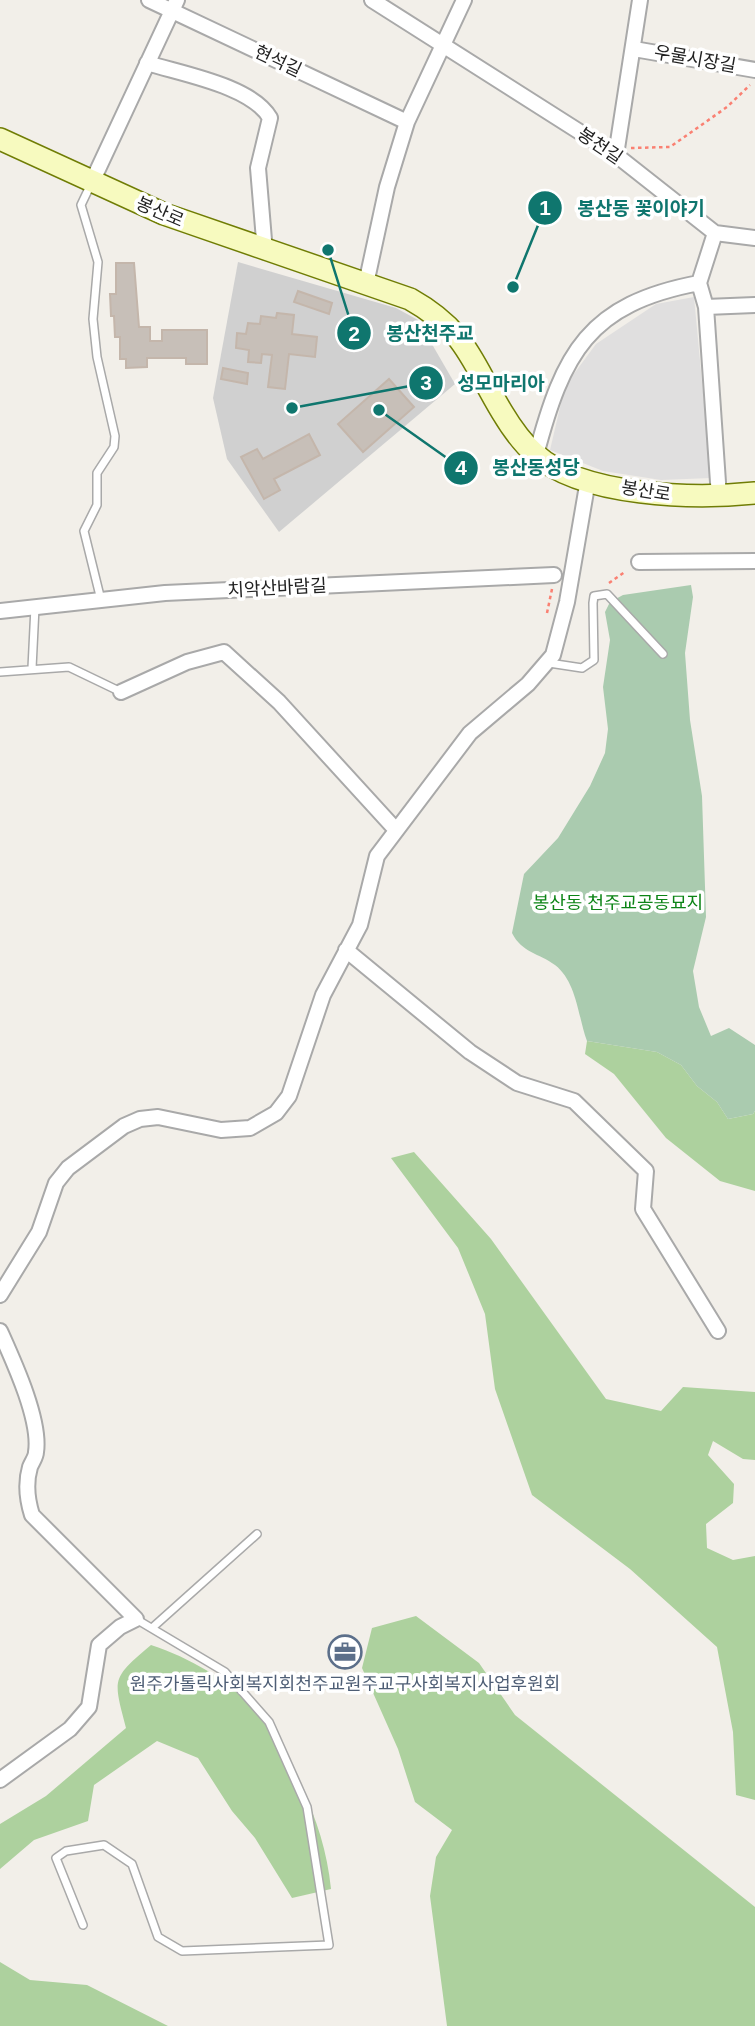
<svg xmlns="http://www.w3.org/2000/svg" width="755" height="2026" viewBox="0 0 755 2026" font-family="Helvetica,'Noto Sans KR',sans-serif">
<rect width="100%" height="100%" fill="#f2efe9"/>
<path fill="#e0dfdf" d="M694,297L711,478L661,480L603,471L550,450L565,386L596,344L656,304Z"/>
<path fill="#d0d0d0" d="M238,262L396,308L418,320L455,384L279,532L227,459L213,398Z"/>
<path fill="#add19e" d="M587,1041L657,1052L681,1065L697,1086L717,1102L728,1119L753,1114L755,1111V1191L720,1181L666,1138L614,1074L585,1054Z
M414,1152L491,1239L606,1399L661,1411L683,1387L755,1392V1460L743,1459L713,1441L708,1455L734,1484L733,1503L706,1524L707,1548L733,1560L755,1556V1800L736,1795L733,1732L717,1647L630,1569L532,1495L495,1389L485,1314L458,1248L391,1158Z
M416,1616L479,1663L515,1715L755,1907V2026H447L430,1896L436,1857L452,1830L415,1802L398,1749L362,1668L372,1628Z
M151,1645C200,1661 245,1691 276,1733C287,1748 294,1769 301,1786C317,1820 327,1851 331,1889L292,1898L255,1838L232,1811L198,1758L157,1741L94,1785L88,1821L34,1840L0,1869V1824L46,1796L126,1728C113,1678 111,1679 151,1645Z
M0,1962L30,1980L87,1985L168,2026H0Z"/>
<path fill="#aacbaf" d="M691,585L693,597L685,653L690,720L702,796L706,917L693,971L699,1007L711,1036L729,1028L755,1045V1111L753,1114L728,1119L717,1102L697,1086L681,1065L657,1052L587,1041C578,1017 577,982 555,965C539,953 522,953 512,933L524,874L558,838L590,786L605,753L608,729L603,687L610,640L605,612L610,602L623,595Z"/>
<path fill="#c7bfb8" stroke="#c4b6ab" stroke-width="2" d="M116,263H134L139,327H150V341H162V330H207V364H186V358H147V367L126,368V359H120V337H115L114,316H111L110,294H116Z
M298,291L332,303L329,314L294,302Z
M277,313L294,315L292,334L317,337L315,357L289,354L285,389L268,387L272,355L262,354L261,363L248,362L249,350L236,348L237,333L246,334L248,323L260,324L261,316L276,318Z
M223,368L248,373L247,384L221,379Z
M389,379L414,407L363,452L338,424Z
M309,434L320,455L274,479L280,490L264,499L241,457L257,449L263,459Z"/>
<g fill="none" stroke-linecap="round" stroke-linejoin="round">
<defs>
<path id="lane" d="M91,184L81,205L98,262L93,319L97,357L115,436L114,447L97,473V505L84,531L101,600
M549,663L582,668L594,660L593,603L594,596L607,594L663,654
M32,668L35,607
M0,672L69,667L121,692
M152,1628L257,1534
M83,1925L56,1858L66,1851L104,1845L132,1864L158,1937L182,1951L329,1945L307,1807L269,1722L225,1672L136,1619"/>
<path id="street" d="M149,0L407,122
M372,0L616,155L715,233L755,238
M634,49L755,70
M147,63C182,74 252,86 270,118L258,168L265,252
M616,155L640,0
M92,182L177,0
M715,233L699,283L706,307L719,497
M366,284L387,187L407,122L464,0
M706,307L755,305
M536,455C563,353 588,304 699,283
M639,562L755,561
M0,611L165,593L554,575
M121,692L187,662L224,652L279,702L396,830
M346,950L470,1052L517,1083L574,1101L646,1171L643,1209L718,1331
M0,1295L39,1232L56,1183L68,1168L124,1126L140,1119L158,1117L221,1130L250,1128L276,1113L289,1096L323,995L360,925L377,856L470,733L528,684L553,655L567,602L588,480
M0,1331C13,1360 41,1420 36,1452C36,1457 32,1462 30,1467C25,1484 27,1499 32,1515L136,1619L120,1627L99,1645L89,1707L70,1729L0,1780"/>
<path id="secondary" d="M0,139L164,214L410,299C467,331 471,361 502,412C511,427 521,442 535,454C582,497 695,499 755,493"/>
</defs>
<use href="#lane" stroke="#a9a9a9" stroke-width="10"/>
<use href="#street" stroke="#a9a9a9" stroke-width="18"/>
<use href="#secondary" stroke="#707d05" stroke-width="24"/>
<path stroke="#fa8072" stroke-width="2.5" stroke-dasharray="3.5 3.5" stroke-linecap="butt" d="M631,148L670,147L727,107L750,85
M609,583L626,571
M547,613L552,589"/>
<use href="#lane" stroke="#fff" stroke-width="7"/>
<use href="#street" stroke="#fff" stroke-width="14"/>
<use href="#secondary" stroke="#f7fabf" stroke-width="21"/>
</g>
<defs>
<symbol id="office-ring" viewBox="-11 -11 22 22"><circle r="9.5" fill="#fff" stroke="#5c6f8a" stroke-width="1.5"/><path d="M-6-3h4V-5.5h4V-3h4V5H-6ZM-1-4.5V-3h2v-1.5ZM-6 0V1H6V0Z" fill="#5c6f8a"/></symbol>
</defs>
<g fill-rule="evenodd">
<use href="#office-ring" x="326" y="1633" width="38" height="38"/>
</g>
<g text-anchor="middle" stroke-width="7" stroke-linejoin="round" paint-order="stroke">
<g font-size="18" fill="#222" stroke="#fff">
<text transform="translate(695 59) rotate(10)" y="6">우물시장길</text>
<text transform="translate(278 61) rotate(25)" y="6">현석길</text>
<text transform="translate(600 146) rotate(34)" y="6">봉천길</text>
<text transform="translate(160 212) rotate(23)" y="6">봉산로</text>
<text transform="translate(646 491) rotate(9)" y="6">봉산로</text>
<text transform="translate(277 588) rotate(-3)" y="6">치악산바람길</text>
</g>
<g font-size="18" fill="#0c8416" stroke="#fff">
<text x="618" y="909">봉산동 천주교공동묘지</text>
</g>
<g font-size="18" fill="#4e5e75" stroke="#fff">
<text x="345" y="1690">원주가톨릭사회복지회천주교원주교구사회복지사업후원회</text>
</g>
</g>
<path fill="none" stroke="#0f766e" stroke-width="2.5" d="M513 287L545 208M328 250L354 333M292 408L426 383M379 410L461 468"/>
<g fill="#0f766e" stroke="#fff" stroke-width="2.5">
<circle cx="513" cy="287" r="7"/>
<circle cx="328" cy="250" r="7"/>
<circle cx="292" cy="408" r="7"/>
<circle cx="379" cy="410" r="7"/>
<circle cx="545" cy="208" r="18"/>
<circle cx="354" cy="333" r="18"/>
<circle cx="426" cy="383" r="18"/>
<circle cx="461" cy="468" r="18"/>
</g>
<g font-size="21" text-anchor="middle" font-weight="bold" fill="#fff">
<text x="545" y="215">1</text>
<text x="354" y="341">2</text>
<text x="426" y="390">3</text>
<text x="461" y="475">4</text>
</g>
<g font-size="19" text-anchor="middle" font-weight="bold" fill="#0f766e" stroke="#fff" stroke-width="7" stroke-linejoin="round" paint-order="stroke">
<text x="641" y="215">봉산동 꽃이야기</text>
<text x="430" y="340">봉산천주교</text>
<text x="501" y="390">성모마리아</text>
<text x="536" y="474">봉산동성당</text>
</g>
</svg>
